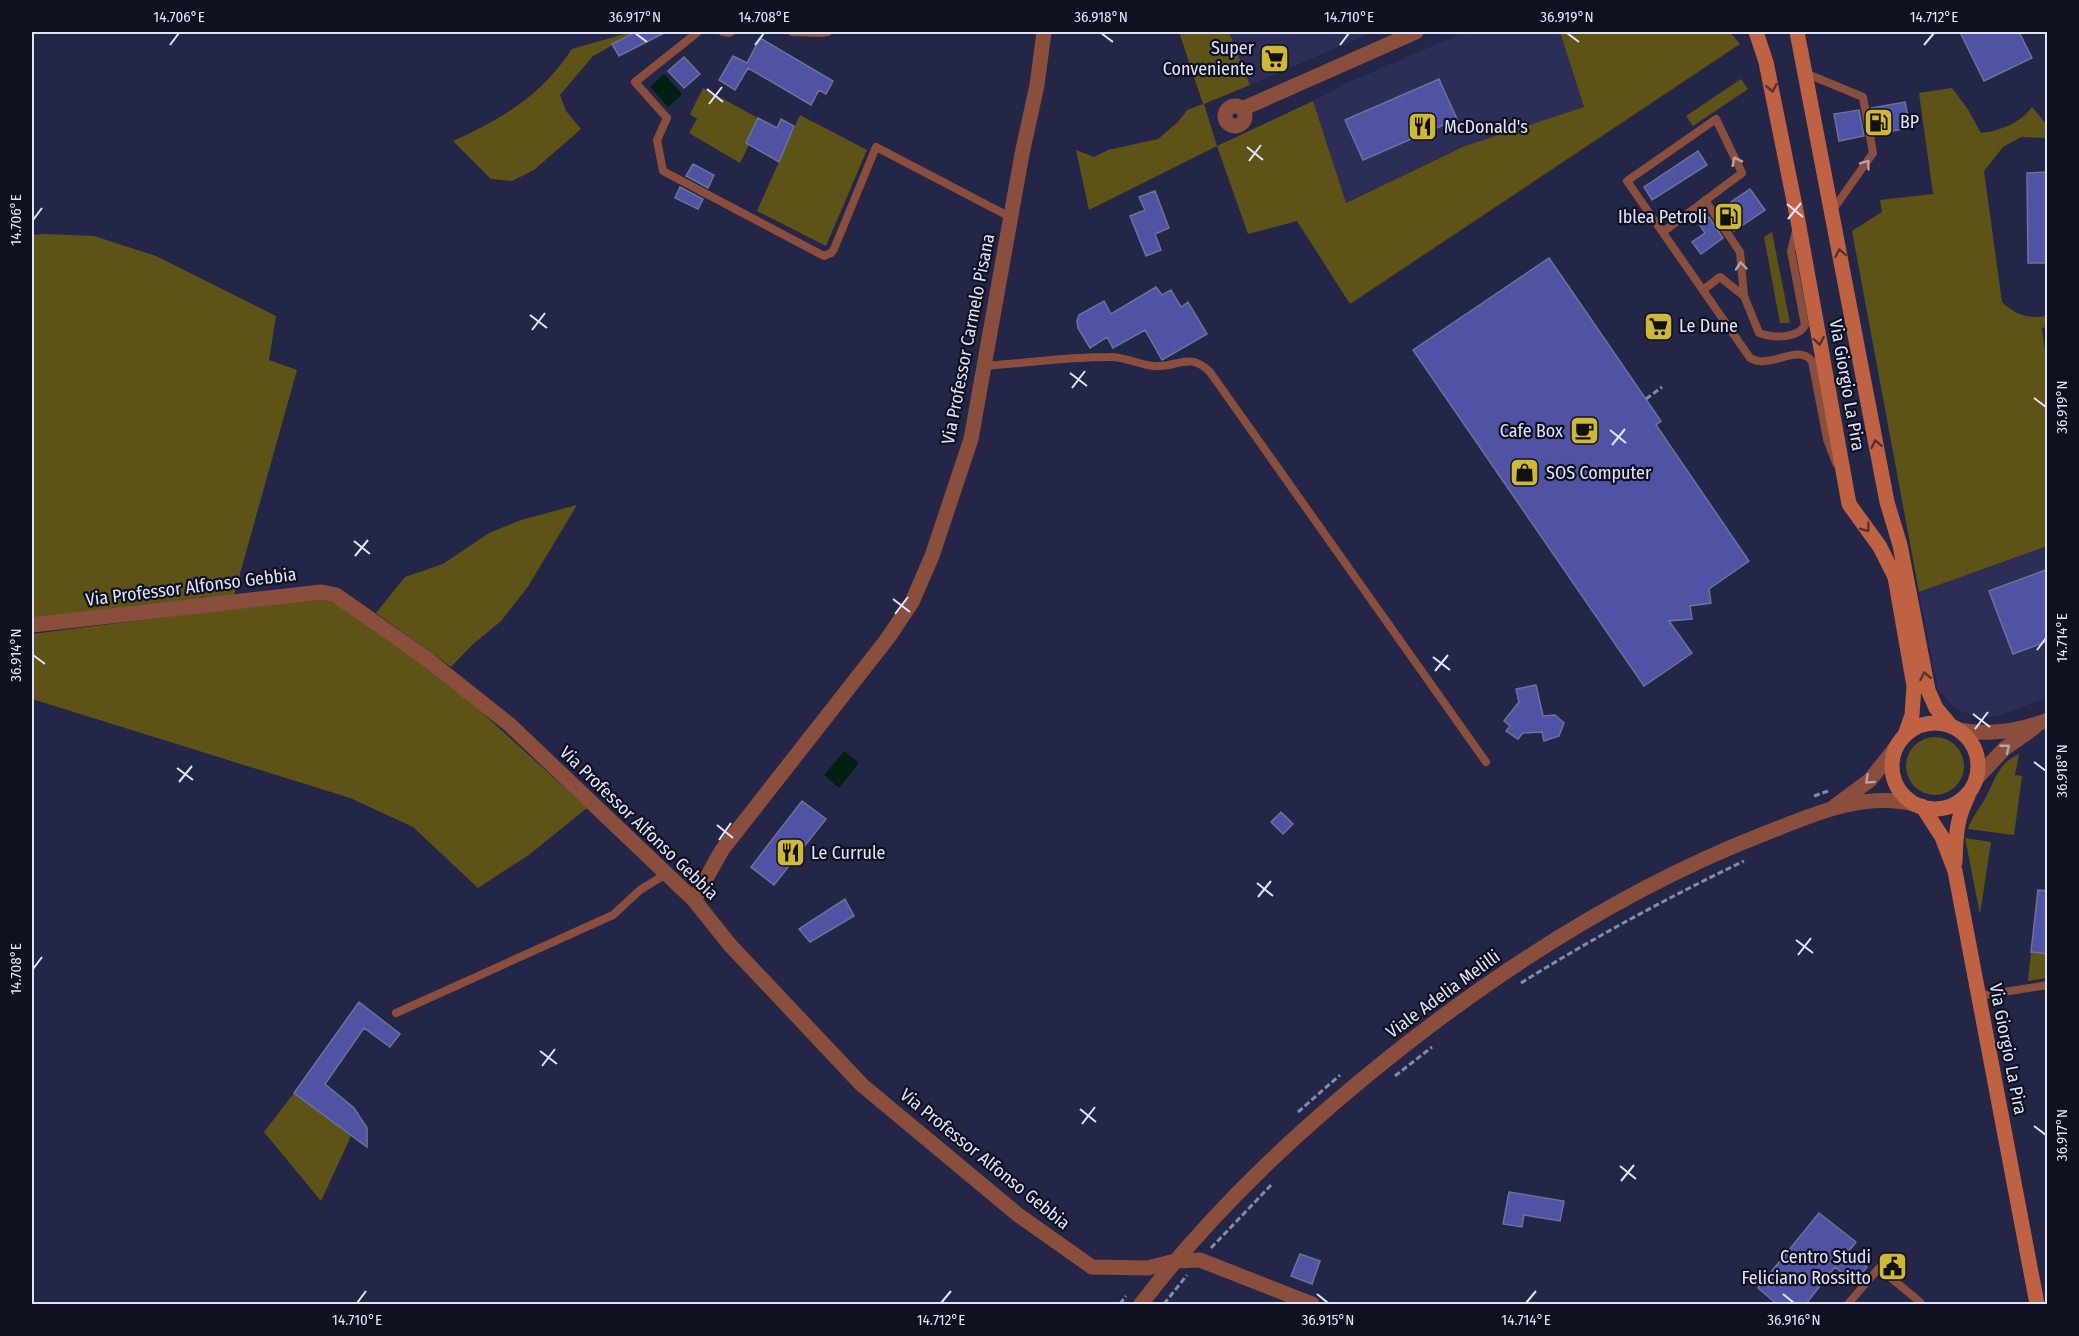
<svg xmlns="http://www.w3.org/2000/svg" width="2079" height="1336" viewBox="0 0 2079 1336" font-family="'Fira Sans Condensed',sans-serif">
<rect width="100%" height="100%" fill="#242648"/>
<path fill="#2c2e57" d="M1229,32H1373L1250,85Z
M1465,32H1560L1584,107L1465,146L1345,203L1313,101L1347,83Z
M2047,546V697L1999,716L1980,717L1963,712L1954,707L1938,690L1919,592Z"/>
<path fill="#5e5317" d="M631,32H636L593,56L560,95L566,111L581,129L534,170L512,181L491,179L453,141C503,118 541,96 572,49Z
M1179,32H1229L1250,85L1204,104L1217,146L1313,101L1346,203L1465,146L1584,107L1560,32H1730L1740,44L1350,304L1297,221L1248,234L1217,146L1089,210L1076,150L1094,157L1108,150L1158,139L1178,122L1187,110L1203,104Z
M1741,79L1748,89L1693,126L1686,116Z
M703,88L758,118L746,143L749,145L740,163L689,133L697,119L690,114Z
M1952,88L1967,108L1981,133C2000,131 2022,122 2032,107L2047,125V138L2021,137L2003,147L1984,171L2002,302C2015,315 2029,319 2047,316V327L2042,328L2048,376L2047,546L1919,592L1852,231L1882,212L1880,200L1933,194L1919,93Z
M800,115L867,150L826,246L757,211Z
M1772,232L1790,323H1780L1764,237Z
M46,234L94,236L156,256L276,316L269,360L297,370L234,595L32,619V235Z
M577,505L527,588L501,621L472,645L451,667L376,613L405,577L443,564L489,533L521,520Z
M314,598L338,603L414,656L475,706L587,808L530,854L478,888L413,827L350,798L32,699V634Z
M1906 766a29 29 0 1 1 58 0a29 29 0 1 1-58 0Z
M2019,754L2015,775L2022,776L2014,835L1968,829C1972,816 1981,807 1987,795C1996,777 1999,763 2019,754Z
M1965,838L1991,842L1980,914Z
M2031,952L2047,954V978L2028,981Z
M294,1093L351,1136L321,1201L264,1132Z"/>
<path fill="#002111" d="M664,74L682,94L668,107L650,87Z
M844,751L859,763L839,788L824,775Z"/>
<path fill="#5053a4" stroke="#6d7299" stroke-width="1.5" d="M636,32H666L619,56L612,44Z
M1960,32H2019L2032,58L1984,81Z
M760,38L833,81L826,94L819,90L811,105L748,68L735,90L719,80L733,56L747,63Z
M684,57L700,74L684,88L668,71Z
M1439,79L1457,119L1363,160L1345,120Z
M1905,102L1910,128L1876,134L1871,108Z
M1859,110L1864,136L1839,141L1834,114Z
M758,118L777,128L781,119L794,126L779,162L746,143Z
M1698,151L1707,165L1652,200L1644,187Z
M693,164L714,175L708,188L686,176Z
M2048,172V263H2028L2027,173Z
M680,187L703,199L698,209L675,198Z
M1750,189L1765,210L1734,231L1719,210Z
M1155,191L1169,228L1155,234L1161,250L1146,256L1130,216L1145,210L1139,197Z
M1709,217L1723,238L1701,254L1692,242L1705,233L1699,224Z
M1549,258L1661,421L1656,425L1749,561L1709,589L1711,603L1690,606L1692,619L1669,621L1692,653L1644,686L1413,350Z
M1156,287L1162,295L1171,290L1181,307L1188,302L1207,334L1162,360L1145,330L1113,348L1107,337L1090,348L1078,328L1077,321L1079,315L1104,301L1111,314Z
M2048,569V641L2013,654L1989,591Z
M1536,685L1543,716L1555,715L1564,723L1559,736L1544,741L1542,732L1523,733L1518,739L1506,731L1510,726L1504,721L1519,702L1516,689Z
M802,801L826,819L774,885L751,867Z
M1281,812L1293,824L1283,834L1271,822Z
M2038,890L2048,891V954L2031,952Z
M845,899L854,916L810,942L799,929Z
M359,1002L400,1034L390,1047L364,1028L325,1084L354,1108L367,1128V1147L294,1093Z
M1509,1192L1564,1201L1560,1221L1524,1215L1522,1227L1503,1224Z
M1819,1213L1856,1242L1848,1252L1867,1267L1854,1283L1835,1267L1805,1305H1778L1758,1288Z
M1300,1254L1320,1261L1312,1284L1291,1276Z"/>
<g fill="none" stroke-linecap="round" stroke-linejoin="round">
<path stroke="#878aa6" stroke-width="3" stroke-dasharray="6 3" stroke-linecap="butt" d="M1646,399L1662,387
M1814,796L1828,791
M1521,983C1593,938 1667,898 1744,861
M1395,1076L1432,1047
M1298,1112L1340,1075
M1211,1248L1273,1183
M1120,1304L1126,1296
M1164,1304L1187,1275"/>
<path stroke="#8a4f3c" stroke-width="8" d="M698,32L635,82L667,118L657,140L663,171L824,256L831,253L834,249L876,147L1012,218
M723,32L729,33L731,32
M792,32L821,33L828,32
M1805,73L1863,97L1873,153L1832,211
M1705,200L1740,252L1744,296L1759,333C1772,338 1798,339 1805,325L1791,251L1796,231
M1663,232L1742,173L1716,119L1627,181L1750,358C1753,359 1756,361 1759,361C1776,364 1799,345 1812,361L1827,439L1836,463
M1703,290L1720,277L1744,296
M984,366C1025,363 1067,357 1109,357C1124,356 1139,365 1154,366C1178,368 1189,351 1210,372L1486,762
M1978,996L2048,985
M396,1013L613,915L640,890L666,874
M1848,1304L1879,1268L1920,1302L1917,1304"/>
<path stroke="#8a4f3c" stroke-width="15" d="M1225 116a10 10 0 1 1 20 0a10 10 0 1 1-20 0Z
M1242,109L1416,32
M32,625L321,592L336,595L427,659L509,724L694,900L730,945L862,1085L1017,1214L1092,1267L1148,1268L1175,1261L1200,1260L1312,1304
M694,900L722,850L888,638L912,602L932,556L971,439L1022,154L1037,85L1044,32"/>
<path stroke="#8a4f3c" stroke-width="15" d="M1959,730C1988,735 2020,731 2048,720
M1977,778L2004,749L2035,727
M1835,806L1870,780L1897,746
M1141,1304C1217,1205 1307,1122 1405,1045C1513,961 1633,885 1761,835C1810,816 1863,790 1917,805"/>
<path stroke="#be6243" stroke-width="15" d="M1756,32L1766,62L1798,221L1849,504L1880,547L1895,577L1914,686L1912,715L1905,735
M1797,32L1887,502L1900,545L1928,690L1936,708L1952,727
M1892 766a43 43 0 1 1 86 0a43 43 0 1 1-86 0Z
M1922,806L1942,837L1955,871L2037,1304
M1955,862C1956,836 1956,820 1968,796"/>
</g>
<defs><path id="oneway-chevron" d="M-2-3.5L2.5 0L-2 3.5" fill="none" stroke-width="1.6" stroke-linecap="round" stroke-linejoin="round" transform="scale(1.5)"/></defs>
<g stroke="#56312e">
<use href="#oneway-chevron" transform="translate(1772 88) rotate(79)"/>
<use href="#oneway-chevron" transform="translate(1840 253) rotate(-101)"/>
<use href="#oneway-chevron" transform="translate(1819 341) rotate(80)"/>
<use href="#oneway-chevron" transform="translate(1876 444) rotate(-101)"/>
<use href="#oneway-chevron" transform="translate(1866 528) rotate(54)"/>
<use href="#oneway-chevron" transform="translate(1925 676) rotate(-101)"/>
</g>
<g stroke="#b9a1a4">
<use href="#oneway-chevron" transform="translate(1736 161) rotate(-116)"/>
<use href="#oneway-chevron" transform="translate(1866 164) rotate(-54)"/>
<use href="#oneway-chevron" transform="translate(1741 266) rotate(-95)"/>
<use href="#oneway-chevron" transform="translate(2006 748) rotate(-39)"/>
<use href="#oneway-chevron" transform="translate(1869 780) rotate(138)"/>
</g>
<path fill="none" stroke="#e0e4fa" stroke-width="2" d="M635,33L647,42M1101,33L1113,42M1567,33L1579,42M170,45L179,33M755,45L764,33M1340,45L1349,33M1924,45L1934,33M707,89L723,102M709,104L722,87M1247,147L1263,160M1249,161L1261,145M1787,204L1803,217M1788,219L1801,203M33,220L42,208M530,315L547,328M532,330L545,313M1070,373L1087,386M1072,388L1085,371M2034,398L2046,407M1610,430L1626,443M1612,445L1625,429M354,541L370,554M355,556L368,540M893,599L910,612M895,614L908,597M2037,650L2046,638M33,655L45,664M1433,657L1450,670M1435,671L1448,655M1973,714L1990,727M1975,729L1988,712M2034,762L2046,771M177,768L193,780M179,782L192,766M717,825L733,838M719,840L731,823M1257,883L1273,896M1258,897L1271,881M1796,940L1813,953M1798,955L1811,938M33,969L42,957M540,1051L557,1064M542,1066L555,1049M1080,1109L1096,1122M1082,1124L1095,1107M2034,1126L2046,1135M1620,1166L1636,1179M1621,1181L1634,1165M1317,1294L1328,1303M1783,1294L1794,1303M357,1303L366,1291M941,1303L951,1291M1526,1303L1536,1291"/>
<defs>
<symbol id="supermarket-square" viewBox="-11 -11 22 22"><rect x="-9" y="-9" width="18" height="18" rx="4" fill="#cfb837" stroke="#101120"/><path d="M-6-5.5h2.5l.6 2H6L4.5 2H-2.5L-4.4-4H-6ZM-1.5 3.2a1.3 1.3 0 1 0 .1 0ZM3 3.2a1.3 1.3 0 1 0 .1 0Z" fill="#111"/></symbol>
<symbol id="fuel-square" viewBox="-11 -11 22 22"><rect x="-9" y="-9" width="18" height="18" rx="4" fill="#cfb837" stroke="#101120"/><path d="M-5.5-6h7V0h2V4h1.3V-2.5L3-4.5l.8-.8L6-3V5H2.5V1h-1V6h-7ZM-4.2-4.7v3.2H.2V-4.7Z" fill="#111"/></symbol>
<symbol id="restaurant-square" viewBox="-11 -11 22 22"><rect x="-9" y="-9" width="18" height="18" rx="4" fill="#cfb837" stroke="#101120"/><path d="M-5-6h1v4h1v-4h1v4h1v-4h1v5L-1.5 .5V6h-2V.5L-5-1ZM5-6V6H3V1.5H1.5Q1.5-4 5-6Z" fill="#111"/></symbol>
<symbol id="cafe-square" viewBox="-11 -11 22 22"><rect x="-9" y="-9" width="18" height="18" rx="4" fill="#cfb837" stroke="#101120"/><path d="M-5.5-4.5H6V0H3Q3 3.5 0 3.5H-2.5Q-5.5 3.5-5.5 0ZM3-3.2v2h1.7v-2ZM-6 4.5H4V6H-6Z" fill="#111"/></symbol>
<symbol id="shop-square" viewBox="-11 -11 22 22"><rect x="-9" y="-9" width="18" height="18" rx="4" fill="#cfb837" stroke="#101120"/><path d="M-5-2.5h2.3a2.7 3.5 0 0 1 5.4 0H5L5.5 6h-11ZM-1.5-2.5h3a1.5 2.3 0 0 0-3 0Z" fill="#111"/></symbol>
<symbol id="civic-square" viewBox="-11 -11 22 22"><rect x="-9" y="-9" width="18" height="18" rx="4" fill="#cfb837" stroke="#101120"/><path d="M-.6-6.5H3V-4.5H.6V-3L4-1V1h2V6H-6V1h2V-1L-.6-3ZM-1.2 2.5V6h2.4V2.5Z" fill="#111"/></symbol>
</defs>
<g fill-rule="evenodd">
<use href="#supermarket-square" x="1258" y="42" width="33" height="33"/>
<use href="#fuel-square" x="1862" y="106" width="33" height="33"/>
<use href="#restaurant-square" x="1406" y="110" width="33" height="33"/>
<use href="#fuel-square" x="1712" y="200" width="33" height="33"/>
<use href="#supermarket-square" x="1642" y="310" width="33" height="33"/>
<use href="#cafe-square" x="1568" y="414" width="33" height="33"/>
<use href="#shop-square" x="1508" y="456" width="33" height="33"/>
<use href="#restaurant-square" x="774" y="836" width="33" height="33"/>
<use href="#civic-square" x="1876" y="1250" width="33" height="33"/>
</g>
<g text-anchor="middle" stroke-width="4.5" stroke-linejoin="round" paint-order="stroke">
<g font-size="18" fill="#e0e4fa" stroke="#101120" text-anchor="start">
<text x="1254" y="54" text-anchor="end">Super<tspan x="1254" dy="21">Conveniente</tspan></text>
<text x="1900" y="128">BP</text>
<text x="1444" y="133">McDonald's</text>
<text x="1707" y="223" text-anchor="end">Iblea Petroli</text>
<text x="1679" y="332">Le Dune</text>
<text x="1563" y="437" text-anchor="end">Cafe Box</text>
<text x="1546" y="479">SOS Computer</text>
<text x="811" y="859">Le Currule</text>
<text x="1871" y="1263" text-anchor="end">Centro Studi<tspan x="1871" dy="21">Feliciano Rossitto</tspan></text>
</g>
<g font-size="18" fill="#e0e4fa" stroke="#101120">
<text transform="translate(968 339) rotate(-79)" y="6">Via Professor Carmelo Pisana</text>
<text transform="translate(1847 385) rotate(80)" y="6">Via Giorgio La Pira</text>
<text transform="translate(191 587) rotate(-7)" y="6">Via Professor Alfonso Gebbia</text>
<text transform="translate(639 823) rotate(44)" y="6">Via Professor Alfonso Gebbia</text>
<text transform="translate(1443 994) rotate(-36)" y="6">Viale Adelia Melilli</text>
<text transform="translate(2008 1049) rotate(79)" y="6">Via Giorgio La Pira</text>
<text transform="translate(985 1159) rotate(39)" y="6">Via Professor Alfonso Gebbia</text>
</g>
</g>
<rect width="2079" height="1336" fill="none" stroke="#101120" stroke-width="66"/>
<rect x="33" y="33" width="2013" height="1270" fill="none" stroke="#e0e4fa" stroke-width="2"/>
<g font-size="15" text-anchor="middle" fill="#e0e4fa">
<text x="179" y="22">14.706°E</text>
<text x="635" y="22">36.917°N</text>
<text x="764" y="22">14.708°E</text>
<text x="1101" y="22">36.918°N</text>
<text x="1349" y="22">14.710°E</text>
<text x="1567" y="22">36.919°N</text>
<text x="1934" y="22">14.712°E</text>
<text transform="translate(16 220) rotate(-90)" y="5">14.706°E</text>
<text transform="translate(2062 407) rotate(-90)" y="5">36.919°N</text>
<text transform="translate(2062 638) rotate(-90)" y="5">14.714°E</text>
<text transform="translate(16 655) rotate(-90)" y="5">36.914°N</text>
<text transform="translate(2062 771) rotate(-90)" y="5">36.918°N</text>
<text transform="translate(16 969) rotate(-90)" y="5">14.708°E</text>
<text transform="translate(2062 1135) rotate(-90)" y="5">36.917°N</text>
<text x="357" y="1325">14.710°E</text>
<text x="941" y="1325">14.712°E</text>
<text x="1328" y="1325">36.915°N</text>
<text x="1526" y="1325">14.714°E</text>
<text x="1794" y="1325">36.916°N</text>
</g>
</svg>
